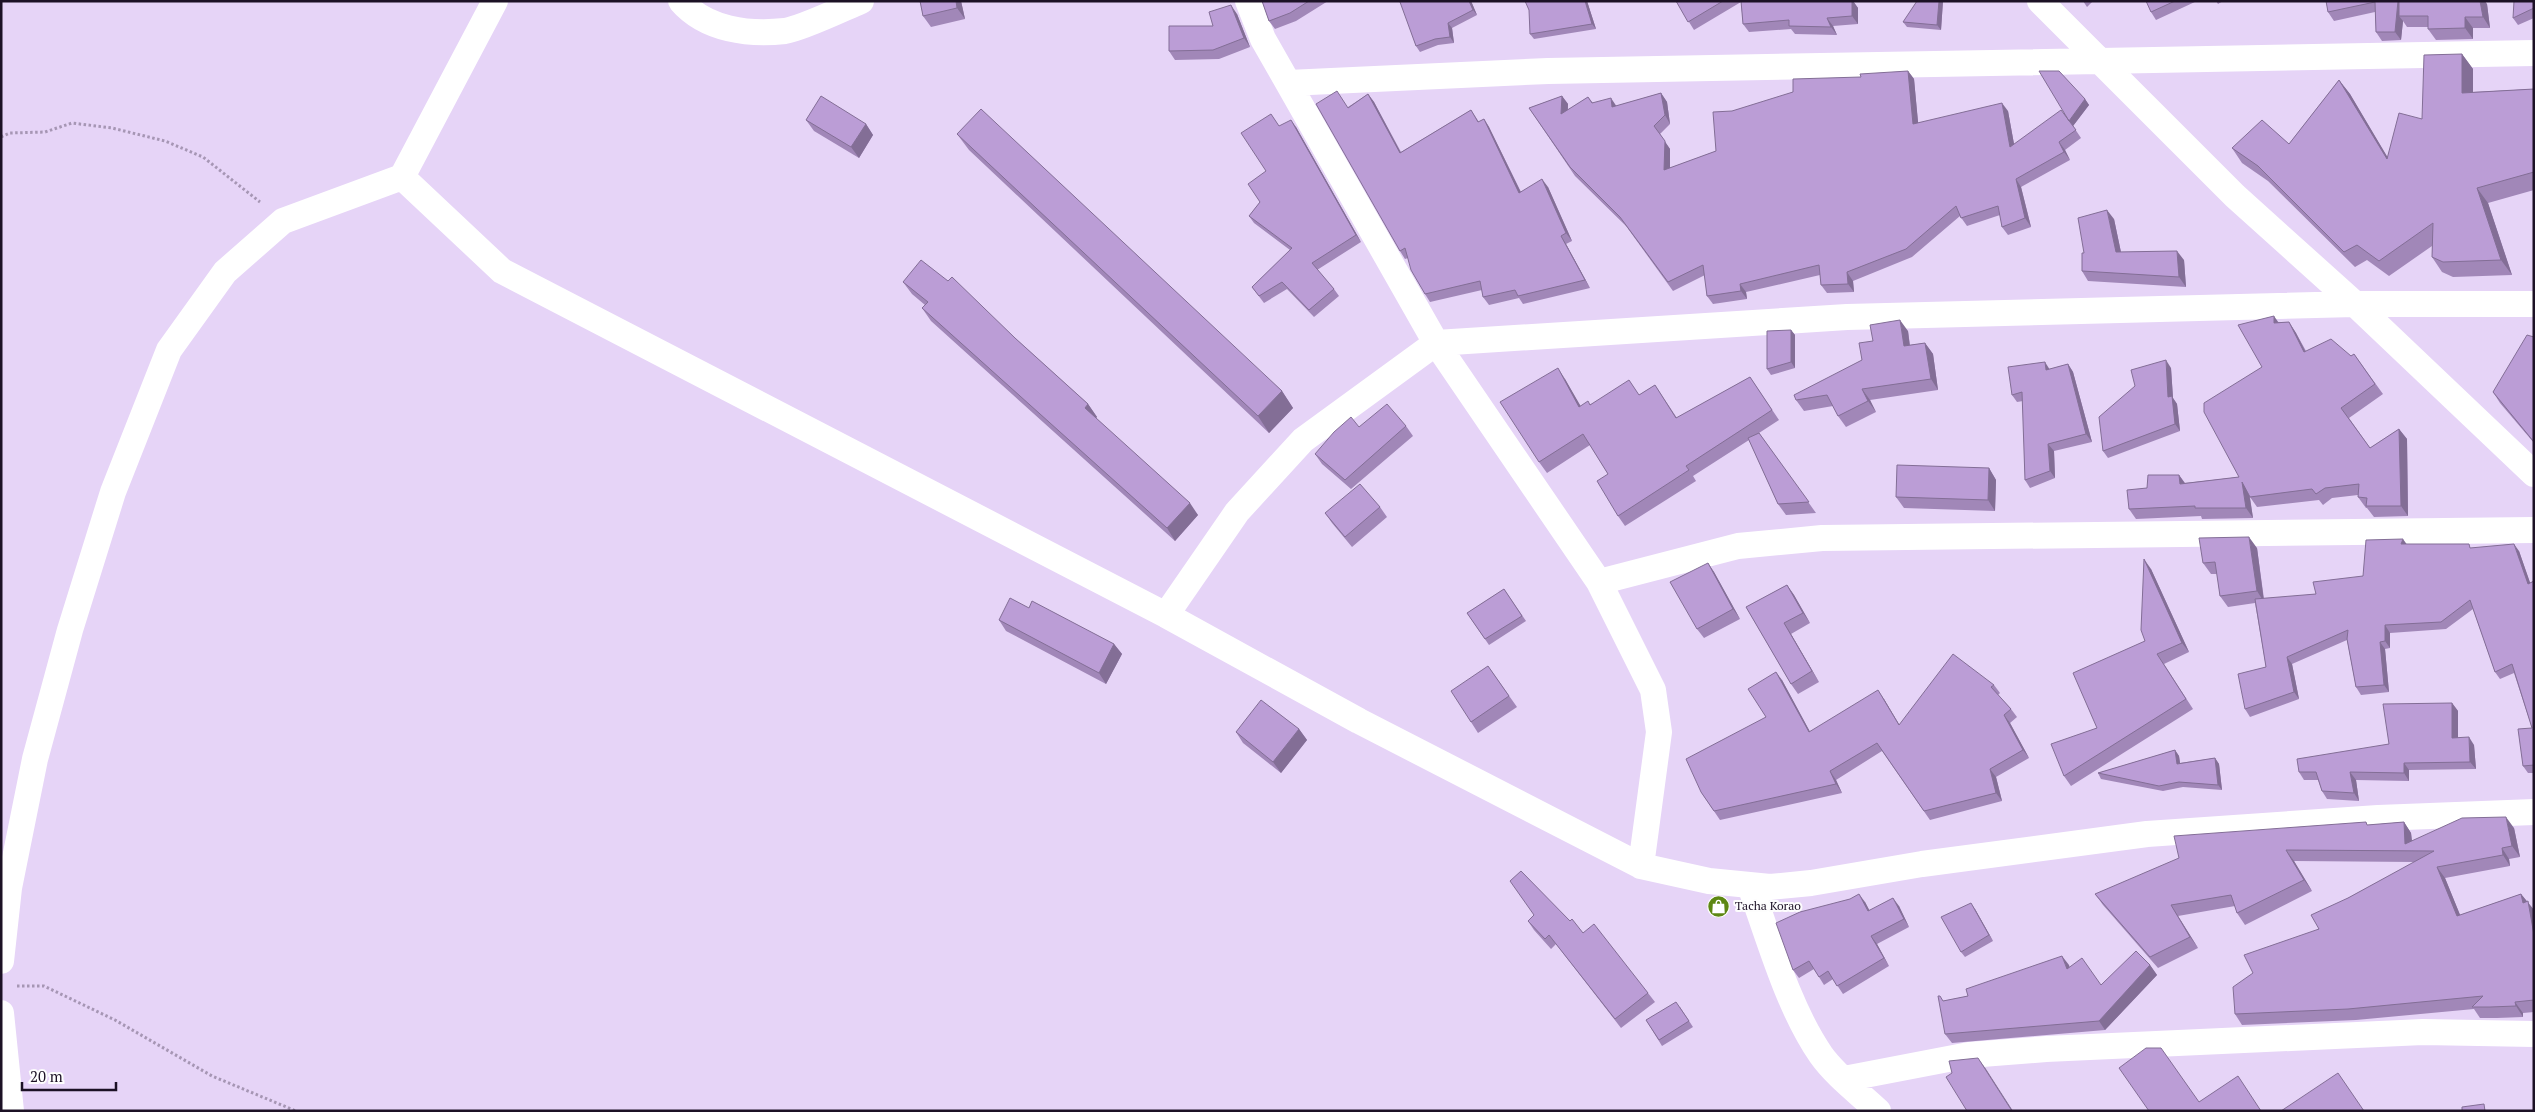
<svg xmlns="http://www.w3.org/2000/svg" width="2535" height="1112" viewBox="0 0 2535 1112" font-family="'PT Serif',serif">
<rect width="100%" height="100%" fill="#e6d4f7"/>
<g fill="none" stroke-linecap="round" stroke-linejoin="round">
<path stroke="#a696b4" stroke-width="3" stroke-dasharray="2.5 2.5" stroke-linecap="butt" d="M1,137L10,133L45,132L72,123L112,128L165,141L203,157L260,202
M17,986H44L115,1020L212,1076L296,1111"/>
<path stroke="#fff" stroke-width="26" d="M681,1C706,30 749,35 785,31C803,28 842,9 861,1
M1248,1L1263,39L1436,343L1599,582L1653,690L1659,732L1641,866
M2040,1L2235,196L2355,304L2534,474
M1288,83L1548,71L2534,53
M402,177L502,271L1166,615L1359,721L1641,866L1709,881L1770,887L1811,883L1922,864L2147,834L2378,818L2534,812
M1599,582L1738,546L1822,538L2534,530
M1166,615L1237,512L1303,440L1436,343L1847,317L2355,304H2534
M1750,886C1770,941 1788,1007 1821,1055C1836,1076 1859,1093 1878,1111
M1,961L9,888L35,759L70,630L113,492L169,350L225,272L283,221L402,177L495,1
M1,1013L11,1111
M1844,1079L1969,1055L2046,1049L2423,1032L2534,1034"/>
</g>
<path fill="#a187b8" d="M920,1H961L965,19L931,27L923,16Z
M1262,1H1328L1296,21L1275,29L1269,21Z
M1401,1H1471L1477,15L1452,28L1454,43L1438,45L1420,52L1416,46Z
M1587,1L1596,29L1534,39L1530,34Z
M1676,1H1853L1858,8V24L1833,26L1837,35L1795,34L1791,29L1749,32L1743,24L1741,2L1694,30Z
M1943,1L1941,30L1907,27L1903,22Z
M2083,1H2093L2087,7Z
M2146,1H2197L2156,20L2151,12Z
M2216,1H2223L2218,4Z
M2326,1L2487,4L2490,28H2473V39L2436,40L2428,29V27H2407L2403,21L2401,40L2382,41L2376,32L2375,12L2334,21L2328,12Z
M2534,1V18L2518,25L2513,18Z
M1237,14L1250,47L1219,59L1175,60L1169,51L1213,26Z
M2462,54L2473,69V92L2534,89V190L2488,203L2512,275L2453,277L2442,272L2432,257V246L2389,276L2367,260L2355,267L2268,181L2242,163L2232,148L2289,144L2339,80L2350,94L2387,157L2422,119Z
M1908,71L1914,79L1918,123L2008,111L2014,144L2068,120L2085,99L2089,105L2073,126L2081,138L2065,150L2070,160L2021,187L2031,227L2008,235L2002,227L2000,215L1967,226L1960,216L1912,257L1853,281L1854,292L1827,293L1821,285L1820,275L1746,292L1747,299L1713,304L1707,296L1705,275L1673,291L1626,226L1575,176L1529,108L1562,96L1568,104V110L1588,97L1593,103L1616,106L1661,93L1667,102L1670,124L1660,134L1670,149V168L1716,151L1732,111L1861,77Z
M1368,94L1374,102L1401,152L1471,110L1479,122L1484,119L1489,127L1521,192L1548,187L1572,241L1566,244L1590,288L1523,304L1519,298L1489,305L1483,297L1482,290L1430,302L1425,294L1408,258L1405,259L1400,251L1348,107Z
M806,120L866,124L873,135L859,158L814,131Z
M1280,126L1296,127L1361,242L1317,270L1334,289L1339,296L1314,317L1287,289L1264,303L1252,287L1290,250L1254,223L1249,216L1260,202Z
M957,134L1282,391L1293,408L1269,433L969,150Z
M2114,219L2121,252L2184,260L2186,287L2088,281L2082,271L2084,253Z
M903,282L1015,338L1088,404L1097,417L1096,418L1198,515L1175,541L931,321L922,308L925,305L912,294Z
M2278,322H2289L2296,333L2306,351L2351,356L2354,354L2383,394L2349,418L2370,448L2399,429L2407,439L2408,516L2374,517L2367,508H2366L2358,497V495L2332,498L2323,505L2319,500L2257,507L2250,497L2253,518L2202,519L2201,516L2136,519L2129,509L2147,488L2179,475L2185,483L2239,477L2262,367Z
M1791,330L1795,335V368L1771,375L1767,369Z
M1908,331L1910,345L1925,343L1933,354L1938,390L1870,400L1876,412L1846,427L1838,416L1833,406L1804,411L1796,400L1862,360L1873,341Z
M2534,337V443L2500,403L2493,392Z
M2068,364L2073,372L2092,442L2054,451L2055,478L2030,488L2025,480L2023,401L2017,402L2012,395L2050,369Z
M2171,368L2173,398L2177,404L2180,431L2108,458L2103,451Z
M1750,377L1779,420L1759,433L1816,513L1786,515L1778,504L1749,440L1693,476L1696,481L1625,526L1618,516L1608,474L1590,445L1547,473L1539,462L1565,379L1580,406L1639,395L1655,385L1677,418Z
M1406,426L1413,436L1351,489L1322,464L1315,454L1359,427Z
M1989,468L1996,480L1995,511L1904,508L1896,497Z
M1380,507L1387,517L1352,547L1332,523L1325,513Z
M2407,544L2519,551L2530,583L2534,581V773H2528L2523,766L2532,728L2514,673L2500,679L2495,672L2473,609L2446,629L2390,633V648L2385,649L2389,692L2361,695L2356,687L2347,640L2292,664L2299,699L2250,717L2245,709L2266,667L2255,603L2228,607L2220,596L2217,574H2211L2203,563L2257,548L2264,599L2316,594L2363,576Z
M1708,563L1714,572L1740,619L1704,638L1697,629Z
M2151,569L2189,652L2164,664L2193,709L2071,786L2064,776L2097,728L2145,641Z
M1787,585L1794,595L1810,623L1791,634L1819,682L1798,694L1791,684L1746,607Z
M1504,589L1526,621L1489,645L1467,613Z
M1029,608L1114,644L1122,654L1106,684L1006,631L999,620Z
M1488,666L1517,707L1478,733L1471,722Z
M1782,680L1810,732L1884,699L1899,725L1994,685L2000,693L1998,695L2011,709L2017,717L2010,723L2029,758L1996,777L2002,801L1930,820L1882,751L1836,780L1842,793L1720,820L1701,792L1766,717Z
M2452,703L2458,711V738L2474,745L2476,769L2409,770V781L2356,780L2359,801L2327,799L2322,791L2318,780H2304L2299,772L2389,744Z
M1299,729L1307,740L1281,773L1243,743L1236,732Z
M2175,750L2179,756L2180,763L2215,758L2219,764L2222,790L2183,787L2163,791L2101,779L2098,773Z
M2404,822L2411,833L2412,841L2514,828L2520,857L2509,859L2510,866L2445,878L2460,915L2521,894L2534,910V1012L2523,1013V1017L2497,1018H2480L2474,1009L2356,1020L2242,1025L2235,1014L2348,898L2415,862L2294,861L2312,891L2245,925L2237,913L2235,906L2178,916L2198,948L2158,968L2103,905L2095,894L2368,825Z
M1865,902L1869,910L1899,906L1909,927L1877,944L1889,966L1843,994L1833,979L1824,985L1814,969L1799,978L1793,970Z
M1975,909L1993,941L1965,957L1961,952Z
M1528,921H1570L1648,993L1655,1002L1621,1028L1556,944L1551,949L1534,930Z
M2069,965V967L2101,985L2150,965L2157,975L2105,1030L1952,1043L1945,1034L1943,1001L1968,996Z
M1680,1007L1693,1027L1662,1046L1646,1020Z"/>
<path fill="#836e96" d="M956,1H961L965,19L957,8Z
M1469,1H1471L1477,15L1473,10Z
M1585,1H1587L1596,29L1592,24Z
M1852,1H1853L1858,8V24L1852,16Z
M1939,1H1943L1941,30L1937,25Z
M2398,1H2405L2399,16L2403,21L2401,40L2395,32Z
M2480,1H2485L2487,4L2490,28L2483,17Z
M1231,5L1237,14L1250,47L1244,38Z
M2465,17L2473,28V39L2465,28Z
M1827,18L1833,26L1837,35L1831,27Z
M1448,23L1452,28L1454,43L1450,37Z
M2462,54L2473,69V107L2462,93Z
M1908,71L1914,79L1919,132L1913,124Z
M2339,80L2350,94L2397,173L2387,159Z
M1661,93L1667,102L1670,124L1665,115Z
M1368,94L1374,102L1405,161L1400,153Z
M1562,96L1568,104L1567,122L1561,114Z
M1611,98L1617,107H1612Z
M2085,99L2089,105L2073,126L2069,121Z
M2002,103L2008,111L2016,155L2010,147Z
M1484,119L1489,127L1525,201L1519,193Z
M1291,120L1296,127L1361,242L1356,235Z
M866,124L873,135L859,158L851,147Z
M1654,126L1670,149V178L1664,170Z
M2059,142L2065,150L2070,160L2064,152Z
M1542,179L1548,187L1572,241L1566,233Z
M2016,179L2021,187L2031,227L2025,218Z
M2477,188L2488,203L2512,275L2501,260Z
M2107,210L2114,219L2123,262L2116,252Z
M1561,236L1566,244L1590,288L1585,280Z
M2177,251L2184,260L2186,287L2179,277Z
M1847,272L1853,281L1854,292L1848,284Z
M1740,284L1746,292L1747,299L1741,291Z
M2274,316L2281,326L2274,323Z
M1900,320L1908,331L1911,357L1904,346Z
M2289,322L2296,333L2311,363L2304,352Z
M1791,330L1795,335V368L1791,362Z
M1925,343L1933,354L1938,390L1931,379Z
M2166,360L2171,368L2173,398L2177,404L2180,431L2175,424L2168,397Z
M2045,362L2050,370H2046Z
M2068,364L2073,372L2092,442L2086,434Z
M1558,368L1565,379L1587,417L1579,407Z
M1862,389L1870,400L1876,412L1868,401Z
M1282,391L1293,408L1269,433L1258,416Z
M1088,404L1097,417L1094,420L1085,408Z
M2399,429L2407,439L2408,516L2401,506Z
M2048,444L2054,451L2055,478L2050,471Z
M1989,468L1996,480L1995,511L1988,500Z
M2179,475L2186,485L2180,484Z
M2242,482L2249,493L2253,518L2246,508Z
M1190,503L1198,515L1175,541L1167,528Z
M2249,537L2257,548L2264,602L2257,591Z
M2403,539L2408,546L2401,544Z
M2514,544L2519,551L2533,591L2528,584Z
M2144,559L2151,569L2189,652L2182,643Z
M1708,563L1714,572L1740,619L1733,609Z
M1787,585L1794,595L1810,623L1803,613Z
M1784,623L1791,634L1819,682L1812,671Z
M2385,625L2390,633V648L2385,641Z
M2380,642L2385,649L2389,692L2384,685Z
M1114,644L1122,654L1106,684L1099,673Z
M2287,657L2292,664L2299,699L2294,692Z
M1776,672L1782,680L1815,741L1809,732Z
M1878,690L1884,699L1905,734L1899,725Z
M2452,703L2458,711V746L2452,738Z
M2004,715L2010,723L2029,758L2023,750Z
M1299,729L1307,740L1281,773L1273,762Z
M2469,737L2474,745L2476,769L2470,762Z
M2175,750L2179,756L2181,770L2177,764Z
M2215,758L2219,764L2222,790L2218,785Z
M2404,763L2409,770V781L2404,773Z
M1990,769L1996,777L2002,801L1996,793Z
M1830,771L1836,780L1842,793L1836,784Z
M2350,772L2356,780L2359,801L2354,793Z
M2506,817L2514,828L2520,857L2512,846Z
M2404,822L2411,833L2413,851L2405,844Z
M2502,848L2509,859L2510,866L2503,855Z
M2286,850L2294,861L2312,891L2304,880Z
M2437,867L2445,878L2465,927L2457,916Z
M1859,894L1865,902L1874,919L1868,911Z
M2521,894L2534,910V935L2523,903Z
M1893,898L1899,906L1909,927L1904,919Z
M1971,903L1975,909L1993,941L1989,935Z
M2171,905L2178,916L2198,948L2190,937Z
M1871,936L1877,944L1889,966L1884,958Z
M2062,956L2069,965L2073,978L2067,969Z
M2150,965L2157,975L2105,1030L2099,1021Z
M2515,1002L2523,1013V1017L2516,1006Z
M1978,1058L1986,1069L2013,1111H2012Z"/>
<path fill="#bb9dd6" stroke="#836e96" d="M920,1H956L957,8L923,16Z
M1262,1H1309L1290,13L1269,21Z
M1401,1H1469L1473,10L1448,23L1450,37L1435,39L1416,46L1400,2Z
M1525,1H1585L1592,24L1530,34L1529,10Z
M1676,1H1723L1688,22Z
M1741,1H1852V16L1827,18L1831,27L1789,26V20L1743,24Z
M1917,1H1939L1937,25L1903,22Z
M2146,1H2175L2151,12Z
M2326,1H2398L2395,32H2376L2375,2L2328,12Z
M2399,1H2480L2483,17H2465V28L2428,29V16H2399Z
M2514,1H2534V8L2513,18Z
M1231,5L1244,38L1213,50L1169,51V26H1213L1209,12Z
M2462,54V93L2534,89V172L2477,188L2501,260L2443,262L2432,257L2433,223L2379,261L2357,245L2344,252L2258,166L2232,148L2262,120L2289,144L2339,80L2387,159L2399,113L2422,119L2424,55Z
M1908,71L1913,124L2002,103L2010,147L2061,110L2076,130L2059,142L2064,152L2016,179L2025,218L2002,227L1998,206L1961,218L1956,206L1906,249L1847,272L1848,284L1821,285L1819,265L1740,284L1741,291L1707,296L1703,265L1668,282L1620,217L1570,167L1529,108L1562,96L1561,114L1588,97L1592,103L1611,98L1612,107L1661,93L1665,115L1654,126L1665,141L1664,170L1716,151L1713,112L1732,111L1793,92V79L1861,77L1860,74Z
M2039,71H2059L2085,99L2069,121Z
M1337,91L1348,108L1368,94L1400,153L1471,110L1478,122L1484,119L1519,193L1542,179L1566,233L1561,236L1585,280L1518,296L1515,290L1483,297L1480,281L1425,294L1411,270L1405,248L1400,251L1316,104Z
M821,96L866,124L851,147L806,120Z
M981,109L1282,391L1258,416L957,134Z
M1271,114L1279,126L1291,120L1356,235L1312,263L1334,289L1309,310L1282,282L1259,296L1252,287L1292,248L1249,216L1260,202L1248,184L1266,171L1241,133Z
M2107,210L2116,252L2177,251L2179,277L2082,271V253H2084L2078,218Z
M921,260L948,281L952,277L1015,338L1088,404L1085,408L1190,503L1167,528L922,308L928,302L903,282Z
M2274,316V323L2289,322L2304,352L2331,339L2351,356L2354,354L2375,384L2341,408L2370,448L2399,429L2401,506H2366L2367,498L2358,497L2359,484L2325,488L2316,494L2312,489L2250,497L2242,482L2246,508H2195V506L2129,509L2127,490L2147,488L2148,475H2179L2180,484L2239,477L2204,412V403L2262,367L2238,325Z
M1900,320L1904,346L1925,343L1931,379L1862,389L1868,401L1838,416L1827,395L1796,400L1794,395L1862,360L1859,343L1873,341L1870,325Z
M1791,330V362L1767,369V331Z
M2527,335L2534,337V442L2493,392Z
M2166,360L2168,397L2172,396L2175,424L2103,451L2099,417L2135,386L2131,370Z
M2045,362L2046,370L2068,364L2086,434L2048,444L2050,471L2025,480L2022,392L2012,395L2008,367Z
M1558,368L1579,407L1588,401L1590,405L1629,380L1639,395L1655,385L1676,418L1750,377L1772,410L1686,466L1689,470L1618,516L1597,481L1608,474L1583,434L1539,462L1500,402Z
M1387,404L1406,426L1345,480L1315,454L1334,432L1351,417L1359,427Z
M1759,433L1809,502L1778,504L1748,438Z
M1897,465L1989,468L1988,500L1896,497Z
M1360,484L1380,507L1345,537L1325,513Z
M2249,537L2257,591L2220,596L2215,562L2203,563L2199,538Z
M2403,539L2401,544H2469L2470,548L2514,544L2528,584L2534,581V765L2523,766L2518,729L2532,728L2512,664L2495,672L2470,600L2441,622L2385,625V641L2380,642L2384,685L2356,687L2347,639L2348,630L2287,657L2294,692L2245,709L2238,674L2266,667L2255,599L2316,594L2313,582L2363,576L2366,540Z
M2144,559L2182,643L2157,654L2186,699L2064,776L2051,744L2097,728L2073,673L2145,641L2141,630Z
M1708,563L1733,609L1697,629L1670,582Z
M1787,585L1803,613L1784,623L1812,671L1791,684L1746,607Z
M1504,589L1522,616L1485,639L1467,613Z
M1010,598L1029,608L1032,601L1114,644L1099,673L999,620Z
M1953,654L1994,685L1991,687L2011,709L2004,715L2023,750L1990,769L1996,793L1924,811L1877,743L1830,771L1836,784L1714,811L1701,792L1686,759L1766,717L1748,689L1776,672L1809,732L1878,690L1899,725Z
M1488,666L1509,696L1471,722L1451,691Z
M1261,700L1299,729L1273,762L1236,732Z
M2452,703V738L2469,737L2470,762L2404,763V773L2350,772L2354,793L2322,791L2316,772H2299L2297,759L2389,744L2383,704Z
M2175,750L2177,764L2215,758L2218,785L2179,782L2159,786L2098,773Z
M2506,817L2512,846L2502,848L2503,855L2437,867L2457,916L2521,894L2523,903L2528,901L2534,935V1000L2515,1002L2516,1006L2490,1007H2472L2483,996L2348,1009L2235,1014L2233,987L2253,973L2244,955L2319,929L2311,915L2348,898L2434,851L2286,850L2304,880L2237,913L2231,895L2171,905L2190,937L2150,957L2095,894L2179,858L2174,836L2366,822L2367,825L2404,822L2405,844L2462,818Z
M1521,871L1570,921L1572,919L1583,933L1594,924L1648,993L1615,1019L1549,935L1545,939L1528,921L1534,915L1510,881Z
M1859,894L1868,911L1893,898L1904,919L1871,936L1884,958L1837,986L1828,971L1819,977L1809,961L1793,970L1776,923L1800,912L1850,899Z
M1971,903L1989,935L1961,952L1941,917Z
M2136,951L2150,965L2099,1021L1945,1034L1938,996H1940L1943,1001L1968,996L1966,989L2062,956L2067,969L2082,958L2101,985Z
M1676,1002L1689,1021L1659,1040L1646,1020Z
M2146,1048H2161L2199,1102L2238,1076L2261,1111H2149L2119,1068Z
M1978,1058L2012,1111H1967L1946,1077L1952,1073L1949,1061Z
M2338,1073L2364,1111H2281Z
M2484,1104L2485,1111H2462V1107Z"/>
<defs>
<symbol id="shop-disc" viewBox="-11 -11 22 22"><circle r="9.5" fill="#5d8713" stroke="#fdfdfd"/><path d="M-5-2.5h2.3a2.7 3.5 0 0 1 5.4 0H5L5.5 6h-11ZM-1.5-2.5h3a1.5 2.3 0 0 0-3 0Z" fill="#fff"/></symbol>
</defs>
<g fill-rule="evenodd">
<use href="#shop-disc" x="1706" y="894" width="25" height="25"/>
</g>
<g text-anchor="middle" stroke-width="4" stroke-linejoin="round" paint-order="stroke">
<g font-size="12" fill="#1c1125" stroke="#fdfdfd" text-anchor="start">
<text x="1735" y="910">Tacha Korao</text>
</g>
</g>
<rect width="2535" height="1112" fill="none" stroke="#1c1125" stroke-width="5"/>
<path d="M22 1082v8h94v-8" fill="none" stroke="#1c1125" stroke-width="2.5"/>
<text x="30" y="1082" font-size="15" fill="#1c1125" stroke="#fdfdfd" stroke-width="4" paint-order="stroke">20 m</text>
</svg>
